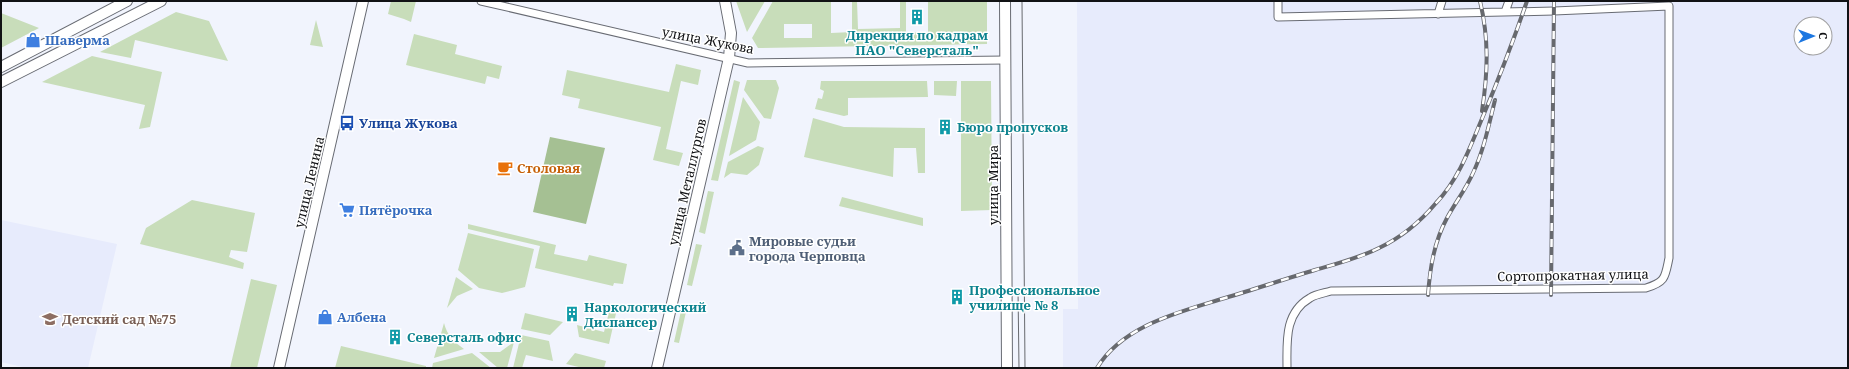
<svg xmlns="http://www.w3.org/2000/svg" width="1849" height="369" viewBox="0 0 1849 369" font-family="'Noto Serif',serif">
<rect width="100%" height="100%" fill="#f1f4fd"/>
<path fill="#e7ebfc" fill-rule="evenodd" d="M1077,1H1848V368H1063V309H1078ZM1801,24H1825V48H1801Z
M1,220L117,244L88,368H27L1,362Z"/>
<path fill="#c8ddba" fill-rule="evenodd" d="M391,1H416L411,22L404,19L388,14Z
M736,1H765L747,32Z
M773,1H831V33L852,32V1H857L858,29L900,28V1H906V33L928,32V1H987V44L758,48L752,38ZM812,24V38H784V24Z
M176,12L209,21L228,61L135,40L131,58L100,52Z
M1,13L39,28L1,48Z
M316,20L323,47L310,45Z
M414,34L457,45L455,54L502,66L499,79L487,76L485,84L406,65Z
M92,56L162,72L150,127L139,129L145,105L42,82Z
M676,64L701,70L698,85L681,81L666,149L683,153L679,166L653,160L661,127L578,108L580,99L562,95L567,70L669,92Z
M734,80L740,82L718,181L711,180Z
M747,80H776L779,88L771,119L764,118L744,90Z
M821,81H927L928,97L848,98V115L844,116L815,109L818,98L822,99L824,91L820,89Z
M934,81H957L956,96L934,95Z
M961,81H991L992,210L961,211Z
M743,97L760,122L756,140L729,156Z
M813,118L844,127L925,128V173H918L916,148H894L893,177L804,157Z
M758,146L764,148L759,165L747,175L731,173L724,178L728,162Z
M708,191L714,192L705,234L699,232Z
M842,197L923,218V226L839,206Z
M192,200L255,213L247,252L231,250L229,257L244,263L243,269L140,244L146,228Z
M468,224L556,245L554,254L587,261L589,255L627,264L623,284L614,283L613,286L535,268L540,246L468,229Z
M468,233L534,249L525,287L502,293L479,288L458,270Z
M696,244L702,245L692,286L687,285Z
M456,277L473,289L457,296L447,308Z
M251,279L277,285L257,368H230Z
M605,306L617,309L609,344L579,337L577,325L604,332L609,312L604,311Z
M681,311L686,312L679,343L674,342Z
M525,313L529,314L563,322L550,335L521,329Z
M444,323C447,335 454,342 464,349L434,358Z
M521,335L549,341L553,361L526,355L522,368H513Z
M514,342L507,368H498L479,352H500Z
M341,346L426,366V368H335Z
M472,353L491,368H432L433,363Z
M575,353L606,361L604,368H583L566,364Z"/>
<path fill="#a5c093" d="M550,137L605,148L586,224L533,212Z"/>
<g fill="none" stroke-linecap="round" stroke-linejoin="round">
<defs>
<path id="street" d="M481,1L748,63L1006,60
M1278,1V17L1554,11L1669,6V258C1665,277 1666,282 1646,288L1331,291C1325,293 1316,294 1310,298C1284,313 1287,342 1287,368
M1505,12L1509,1
M1438,14L1442,1"/>
<path id="secondary" d="M1005,1L1007,368
M1,67L127,1
M1,82L161,1
M279,368L363,1
M657,368L729,58L731,33L725,1"/>
</defs>
<use href="#street" stroke="#686b73" stroke-width="9"/>
<use href="#secondary" stroke="#686b73" stroke-width="12"/>
<use href="#street" stroke="#fff" stroke-width="7"/>
<use href="#secondary" stroke="#fff" stroke-width="10"/>
<path stroke="#67696e" stroke-width="1" d="M1022,1L1025,368
M1018,289L1019,368"/>
<defs>
<path id="rail" d="M1480,1C1489,39 1488,72 1482,111
M1428,295C1430,268 1434,242 1447,218C1455,203 1466,189 1473,173C1484,150 1489,124 1495,100
M1551,295L1554,1
M1097,368C1123,325 1180,312 1225,298C1255,289 1285,279 1315,270C1336,264 1359,258 1379,248C1400,238 1421,221 1436,203C1458,180 1469,150 1481,121C1498,81 1513,42 1527,1"/>
</defs>
<use href="#rail" stroke="#67696e" stroke-width="4"/>
<use href="#rail" stroke="#fff" stroke-width="2.5" stroke-dasharray="8" stroke-linecap="butt"/>
</g>
<defs>
<symbol id="building-bare" viewBox="-9 -9 18 18"><path d="M-4-6H4V6H1V3H-1V6H-4ZM-2.5-4.3h1.7v1.8h-1.7ZM.8-4.3h1.7v1.8H.8ZM-2.5-1h1.7V.8h-1.7ZM.8-1h1.7V.8H.8Z" fill="#0f9aa8" stroke="#fff" stroke-width="2.5" paint-order="stroke"/></symbol>
<symbol id="shop-bare" viewBox="-9 -9 18 18"><path d="M-5-2.5h2.3a2.7 3.5 0 0 1 5.4 0H5L5.5 6h-11ZM-1.5-2.5h3a1.5 2.3 0 0 0-3 0Z" fill="#3f7fe0" stroke="#fff" stroke-width="2.5" paint-order="stroke"/></symbol>
<symbol id="bus-bare" viewBox="-9 -9 18 18"><path d="M-5-6H5V4H4V6H2V4H-2V6H-4V4H-5ZM-3.5-4V0h7V-4ZM-3.5 1.2v1.5H-2V1.2ZM2 1.2v1.5H3.5V1.2Z" fill="#1a4fb4" stroke="#fff" stroke-width="2.5" paint-order="stroke"/></symbol>
<symbol id="cafe-bare" viewBox="-9 -9 18 18"><path d="M-5.5-4.5H6V0H3Q3 3.5 0 3.5H-2.5Q-5.5 3.5-5.5 0ZM3-3.2v2h1.7v-2ZM-6 4.5H4V6H-6Z" fill="#e8710a" stroke="#fff" stroke-width="2.5" paint-order="stroke"/></symbol>
<symbol id="supermarket-bare" viewBox="-9 -9 18 18"><path d="M-6-5.5h2.5l.6 2H6L4.5 2H-2.5L-4.4-4H-6ZM-1.5 3.2a1.3 1.3 0 1 0 .1 0ZM3 3.2a1.3 1.3 0 1 0 .1 0Z" fill="#3f7fe0" stroke="#fff" stroke-width="2.5" paint-order="stroke"/></symbol>
<symbol id="civic-bare" viewBox="-9 -9 18 18"><path d="M-.6-6.5H3V-4.5H.6V-3L4-1V1h2V6H-6V1h2V-1L-.6-3ZM-1.2 2.5V6h2.4V2.5Z" fill="#5c6f8a" stroke="#fff" stroke-width="2.5" paint-order="stroke"/></symbol>
<symbol id="school-bare" viewBox="-9 -9 18 18"><path d="M0-5L7-2L0 1L-7-2ZM-4 1L0 2.5L4 1V4Q0 6-4 4Z" fill="#8d6e63" stroke="#fff" stroke-width="2.5" paint-order="stroke"/></symbol>
</defs>
<g fill-rule="evenodd">
<use href="#building-bare" x="906" y="6" width="22" height="22"/>
<use href="#shop-bare" x="22" y="29" width="22" height="22"/>
<use href="#bus-bare" x="336" y="112" width="22" height="22"/>
<use href="#building-bare" x="934" y="116" width="22" height="22"/>
<use href="#cafe-bare" x="494" y="157" width="22" height="22"/>
<use href="#supermarket-bare" x="336" y="199" width="22" height="22"/>
<use href="#civic-bare" x="726" y="237" width="22" height="22"/>
<use href="#building-bare" x="946" y="286" width="22" height="22"/>
<use href="#building-bare" x="561" y="303" width="22" height="22"/>
<use href="#shop-bare" x="314" y="306" width="22" height="22"/>
<use href="#school-bare" x="39" y="308" width="22" height="22"/>
<use href="#building-bare" x="384" y="326" width="22" height="22"/>
</g>
<g text-anchor="middle" stroke-width="3" stroke-linejoin="round" paint-order="stroke">
<g font-size="13" font-weight="bold" fill="#0d838f" stroke="#fff" text-anchor="start">
<text x="917" y="40" text-anchor="middle">Дирекция по кадрам<tspan x="917" dy="15">ПАО "Северсталь"</tspan></text>
<text x="957" y="132">Бюро пропусков</text>
<text x="969" y="295">Профессиональное<tspan x="969" dy="15">училище № 8</tspan></text>
<text x="584" y="312">Наркологический<tspan x="584" dy="15">Диспансер</tspan></text>
<text x="407" y="342">Северсталь офис</text>
</g>
<g font-size="13" font-weight="bold" fill="#366cbe" stroke="#fff" text-anchor="start">
<text x="45" y="45">Шаверма</text>
<text x="359" y="215">Пятёрочка</text>
<text x="337" y="322">Албена</text>
</g>
<g font-size="13" fill="#111215" stroke="#fff">
<text transform="translate(708 40) rotate(11)" y="5">улица Жукова</text>
<text transform="translate(309 182) rotate(-77)" y="5">улица Ленина</text>
<text transform="translate(687 182) rotate(-77)" y="5">улица Металлургов</text>
<text transform="translate(993 185) rotate(-90)" y="5">улица Мира</text>
<text transform="translate(1573 275) rotate(-1)" y="5">Сортопрокатная улица</text>
</g>
<g font-size="13" font-weight="bold" fill="#164399" stroke="#fff" text-anchor="start">
<text x="359" y="128">Улица Жукова</text>
</g>
<g font-size="13" font-weight="bold" fill="#c56008" stroke="#fff" text-anchor="start">
<text x="517" y="173">Столовая</text>
</g>
<g font-size="13" font-weight="bold" fill="#4e5e75" stroke="#fff" text-anchor="start">
<text x="749" y="246">Мировые судьи<tspan x="749" dy="15">города Черповца</tspan></text>
</g>
<g font-size="13" font-weight="bold" fill="#785e54" stroke="#fff" text-anchor="start">
<text x="62" y="324">Детский сад №75</text>
</g>
</g>
<rect width="1849" height="369" fill="none" stroke="#111215" stroke-width="4"/>
<g transform="translate(1813 36) rotate(89)"><circle r="19" fill="#ffffff" stroke="#a0a0a1"/>
<path d="M0-3L7 15L0 10L-7 15Z" fill="#1c77e1"/>
<text y="-6" font-size="11" font-weight="bold" text-anchor="middle" fill="#111215">С</text>
</g>
</svg>
